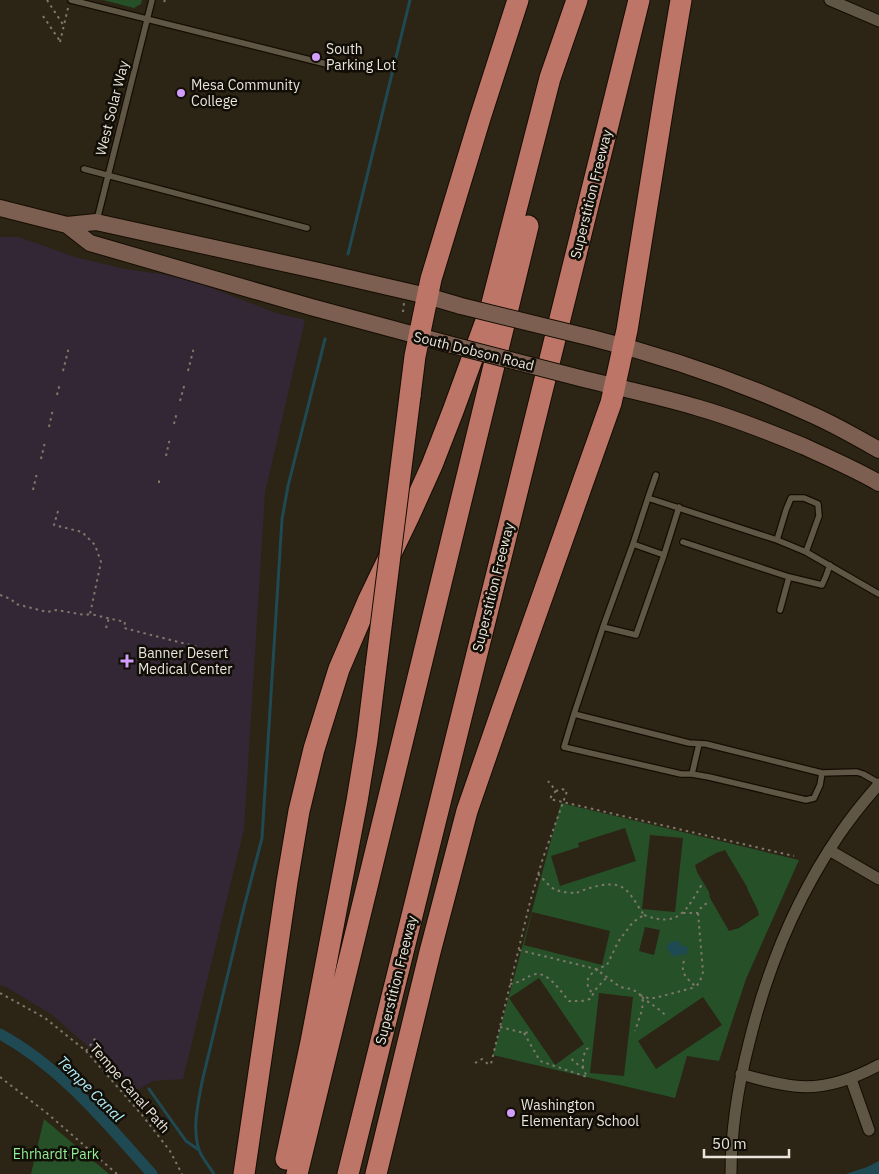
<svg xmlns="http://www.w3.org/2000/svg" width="879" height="1174" viewBox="0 0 879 1174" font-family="'IBM Plex Sans',sans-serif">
<rect width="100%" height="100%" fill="#2c2415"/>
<path fill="#342735" d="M0,237H19L75,257L125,269L167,275L196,282L276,313L305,320L265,493L244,829L183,1079L153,1081L136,1091L91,1049L51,1014L6,987L0,985Z"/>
<path fill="#265128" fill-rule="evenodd" d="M103,0H142L141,4L134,8Z
M561,803L799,860L746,979L719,1061L687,1056L675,1098L493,1055ZM625,828L636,861L560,886L551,856L579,847L578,843ZM650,835L683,838L675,912L642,909ZM725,850L747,887C750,897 757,905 759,915L739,928L729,931L710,898L709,892L697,872L695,865L716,853ZM532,912L610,931L602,965L524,945ZM645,927L660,930L654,955L639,951ZM539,978L584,1044L555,1065L509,998ZM599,993L633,997L624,1076L590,1073ZM703,997L722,1025L656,1069L638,1041Z
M44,1119L109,1174H31Z"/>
<path fill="#1f4a53" d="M670,941L673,942L674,941L680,942V945L688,947L686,955L678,954V957L670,955L671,952L668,951V949L667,948L668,944H670Z
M879,1161V1174H846L867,1167Z"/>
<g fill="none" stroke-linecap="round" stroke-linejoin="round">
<path stroke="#1f4a53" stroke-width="3" d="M348,254L410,0
M149,1089L186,1141L199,1150
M214,1174C209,1166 202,1158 199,1150C192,1128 198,1104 202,1082L243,911L262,838L282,519L288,486L325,339"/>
<path stroke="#1f4a53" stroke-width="11" d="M0,1034C61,1067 106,1123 152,1174"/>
<defs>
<path id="lane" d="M71,0L346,69
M84,169L307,228
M97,220L152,0
M648,498L656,475
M679,507L664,555L633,544L648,498L777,540
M683,542L789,577L822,585L826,576L830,565
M633,544L603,627L636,635L664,555
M806,552L819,516L818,504L804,498H791L786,510L777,540L806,552L879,594
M780,610L789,577
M574,714L603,627
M822,773L820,785L814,798L806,800L709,777L692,774H681L564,747L574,714L689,743L706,744L822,773L857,772L863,774L879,783
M692,774L699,744"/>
<path id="street" d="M830,0L879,21
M829,850L879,879
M741,1074C758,1079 776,1084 794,1086C824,1090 853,1079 879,1065
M851,1079L869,1130
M731,1174C731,1129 738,1086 749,1043C767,969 796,898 839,835C851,817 865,800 879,784"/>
<path id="secondary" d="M0,208L67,225L96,222L319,271L427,296L461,306
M67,225L90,243L311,307L452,345
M592,338C668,357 743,383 815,416C837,426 858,438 879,450
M580,378C619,388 660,396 699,408C734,418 769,432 803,446C829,458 855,469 879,483"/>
<path id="highway" d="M410,396L415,356L431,279L480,118L518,0
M286,1159L311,1042L357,801L367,740L376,667
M244,1174L287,882L299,811L314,749L339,669L369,599L409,516L432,465L453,411L491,307L550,78L577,0
M297,1174L528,226
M348,1174L639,0
M376,1174L430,952L467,811L502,710L611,403L627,330L665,94L681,0"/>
</defs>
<use href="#lane" stroke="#150d02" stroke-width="8"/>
<use href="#street" stroke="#150d02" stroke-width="13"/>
<use href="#secondary" stroke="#150d02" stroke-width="18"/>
<use href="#highway" stroke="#150d02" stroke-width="23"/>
<path stroke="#7e776a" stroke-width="2" stroke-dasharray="2.5 4" stroke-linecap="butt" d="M47,0L64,26
M164,2L165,0
M43,16L60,41
M60,42L68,8
M403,312L404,303
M63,371L69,347
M188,371L194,347
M57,395L60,383
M180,401L185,383
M174,424L177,412
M49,427L53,409
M166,456L170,438
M41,459L45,442
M159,483V480
M33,490L37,473
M58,511L54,525L82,532L95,545L101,562L90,614L125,622L124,628L198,647
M0,595L11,599L16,604L47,612L56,610L85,615L90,614
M106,628L109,618
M556,791L552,795L550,799L794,856
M538,874C544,879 549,887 556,890C561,892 570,893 576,893C579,892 583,890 587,889C599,885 614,881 625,889C633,896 638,907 644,915L633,922L618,942L607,965C594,970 579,979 593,994
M683,913H698L702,906L709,902
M644,915C679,928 686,911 702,884
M519,950L596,969L620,987L631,989L639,993L643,1001L642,1010L635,1031
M684,961C680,974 687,978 696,987L700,981L703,972L698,913
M510,984C519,983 525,978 532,975C547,969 560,991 569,1001H582L590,999L596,989L607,977
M0,993L45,1018L86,1051L142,1115L170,1151L182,1174
M640,995L648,998H655L696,987
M642,997C650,1004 659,1008 666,1016
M500,1027L524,1033L529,1032
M524,1033L540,1061L587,1077L583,1068L573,1061L571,1057
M86,1051L97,1036
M475,1063L482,1059L488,1064H491L530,902L543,858L565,797L567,791L562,789L556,791L548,781
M583,1068V1058L586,1049L590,1048
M0,1077L48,1114L117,1174"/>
<use href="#lane" stroke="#605646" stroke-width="5.5"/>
<use href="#street" stroke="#605646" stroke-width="11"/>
<use href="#secondary" stroke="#7c5f50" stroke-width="16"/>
<use href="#highway" stroke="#bc7567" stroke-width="21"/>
<defs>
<path id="secondary-bridge" d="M461,306L592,338
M452,345L580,378"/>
<path id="highway-bridge" d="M376,667L410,396"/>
</defs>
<use href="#secondary-bridge" stroke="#150d02" stroke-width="18" stroke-linecap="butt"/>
<use href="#highway-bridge" stroke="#150d02" stroke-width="23" stroke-linecap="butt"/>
<use href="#secondary-bridge" stroke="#7c5f50" stroke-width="16"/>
<use href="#highway-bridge" stroke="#bc7567" stroke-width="21"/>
</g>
<g fill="#d29dfd" stroke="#110e07" stroke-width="2">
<circle cx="316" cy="57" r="5"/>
<circle cx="181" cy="93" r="5"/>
<path d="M124.5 653.5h5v5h5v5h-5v5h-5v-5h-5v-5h5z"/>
<circle cx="511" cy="1113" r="5"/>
</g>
<g text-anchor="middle" stroke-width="5" stroke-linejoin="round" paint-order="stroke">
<g font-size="14" fill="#eae4da" stroke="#110e07" text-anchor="start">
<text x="326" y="54">South<tspan x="326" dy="16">Parking Lot</tspan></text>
<text x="191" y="90">Mesa Community<tspan x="191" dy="16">College</tspan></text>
<text x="138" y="658">Banner Desert<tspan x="138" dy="16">Medical Center</tspan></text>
<text x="521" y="1110">Washington<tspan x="521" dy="16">Elementary School</tspan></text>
</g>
<g font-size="14" fill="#eae4da" stroke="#110e07">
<text transform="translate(112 108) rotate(-76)" y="5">West Solar Way</text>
<text transform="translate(591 194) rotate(-76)" y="5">Superstition Freeway</text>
<text transform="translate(474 351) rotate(14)" y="5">South Dobson Road</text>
<text transform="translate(493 587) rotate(-76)" y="5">Superstition Freeway</text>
<text transform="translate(396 980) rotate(-76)" y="5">Superstition Freeway</text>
<text transform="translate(130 1088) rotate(49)" y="5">Tempe Canal Path</text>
</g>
<g font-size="14" fill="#92f095" stroke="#110e07">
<text x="56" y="1159">Ehrhardt Park</text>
</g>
<g font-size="15" font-style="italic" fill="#b2edfa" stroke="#110e07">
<text transform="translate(90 1089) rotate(45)" y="5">Tempe Canal</text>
</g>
</g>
<path d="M704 1149v8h85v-8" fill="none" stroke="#eae4da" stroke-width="2.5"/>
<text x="712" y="1149" font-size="15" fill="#eae4da" stroke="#110e07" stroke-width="4" paint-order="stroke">50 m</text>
</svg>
